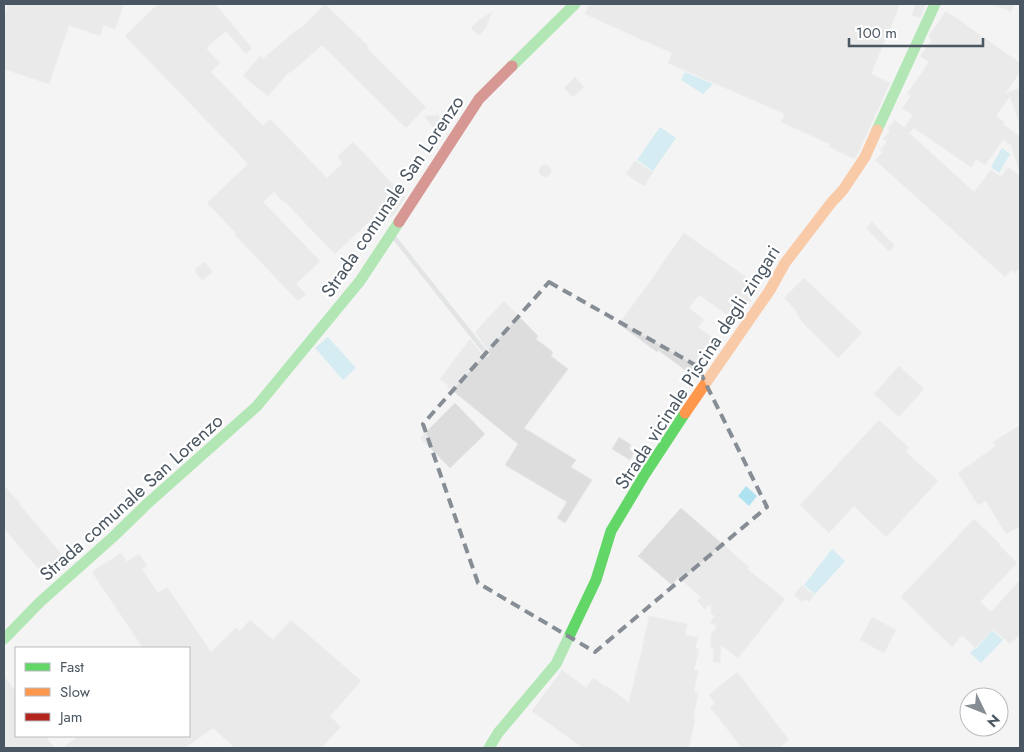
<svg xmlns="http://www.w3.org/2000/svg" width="1024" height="752" viewBox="0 0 1024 752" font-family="Jost,sans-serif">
<rect width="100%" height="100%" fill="#f4f4f4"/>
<path fill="#aee2f0" d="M685,72L713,84L703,94L681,80Z
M660,127L676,138L653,171L637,160Z
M1002,148L1010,154L999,173L991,167Z
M328,337L356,368L343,380L315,348Z
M746,486L757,496L749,506L738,496Z
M832,549L845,561L815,594L804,585Z
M992,630L1003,640L981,663L970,653L975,648L976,649Z"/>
<path fill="#ddddde" stroke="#e5e6e7" d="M8,4H124L115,29L103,25L100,36L69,25L49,84L4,69V17Z
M158,4H215L252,48L246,54L226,31L206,48L220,63L211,72L263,126L270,119L327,178L343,163L337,157L353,142L405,197L395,213L385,222L377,214L335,254L284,201L283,202L274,192L263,202L320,261L296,284L306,294L298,301L234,234L236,233L207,203L248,164L236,151L125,36Z
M325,4L368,46L367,48L426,107L406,128L322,45L290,73L289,72L268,96L243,76L260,56L263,59L299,28L300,29Z
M590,4H900L871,74L890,83L858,153L854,159L828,146L830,144L781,122L785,114L668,63L672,53L585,14Z
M916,4H926L920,18L912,15Z
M992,4H1014L1011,12Z
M946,11L1020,63V72L1005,94L1020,88V123H1019L1010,96L996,116L1004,122L1003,124L1020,137V170H1019L1011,145L1003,140L985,165L976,159L971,167L914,128L909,133L974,192L991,170L1001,177L1008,167L1020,176V267L1015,273L1011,270L1005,277L875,160L883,152L880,150L887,142L883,139L890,131L888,128L895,120L904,128L913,115L902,108L911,96L907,94L929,62L920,56L932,40L929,38L930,34Z
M492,12L485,29L479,35L471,28L479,20Z
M575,77L584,87L573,97L564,88Z
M438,115L441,119L440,120L443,123L436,130L424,116Z
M635,161L653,172L644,186L626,174Z
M539 171a6 6 0 1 1 12 0a6 6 0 1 1-12 0Z
M872,222L895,246L889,251L866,228Z
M684,233L760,287L736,321L699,295L689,308L704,320L698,327L721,344L696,378L658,350L657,352L619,324L660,268H659Z
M205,262L213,272L202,280L196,272L195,269Z
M804,278L862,333L838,358L803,323L794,308L784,298Z
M504,301L538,336L536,339L553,352L551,356L568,369L524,428L576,460L571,467L592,480L565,523L557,518L567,502L505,465L518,444L447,386L448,385L440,379L470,339L483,356L486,357L489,356V351L475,332Z
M732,319L729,330L723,335L721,329V327L724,324Z
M899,366L924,389L899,417L874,394Z
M455,403L485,434L450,468L420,438Z
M879,420L909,448L905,451L938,481L886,537L854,506L829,533L800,505Z
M1020,425V526L1006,534L986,501L978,505L958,473L996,446L993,442Z
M619,437L631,445L629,449L634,452L630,460L612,449Z
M4,486L20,503L19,504L70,564L49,582L4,528Z
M681,508L749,567L747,569L785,599L738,658L721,645L720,663L713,662L714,648H711V634L717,627L710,622L715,616L711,614V606L707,605L706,610L697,601L701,597L678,577L672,585L638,556Z
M974,519L1000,544L999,545L1017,563L980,602L991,612L1020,580V634L1010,644L993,629L975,648L962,635L952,647L901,597Z
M121,553L127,562L139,554L147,566L142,569L158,593L167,587L211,652L236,628L240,631L250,620L273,640L291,620L361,681L330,716L341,727L321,748H235L213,728L185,748H62L79,736H189V648H143L92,572Z
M802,585L814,595L809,602L805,599L802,602L794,595Z
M649,616L687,624L685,635L698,637L695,648L699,649L694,670L698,671L694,692L698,693L693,720L695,718L689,748H583L532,711L562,670L586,688L593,678L606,687L607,686L629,703L639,660H640Z
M872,617L896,630L884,653L860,640Z
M737,672L789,740L779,748H742L710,707L715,703L709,695Z
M4,676L16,692V736H45L55,748H4Z"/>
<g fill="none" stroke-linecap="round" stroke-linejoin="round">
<path stroke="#ced0d2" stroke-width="4.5" d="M393,236L486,353"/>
<path stroke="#63d668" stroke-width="11" d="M512,66L575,4
M877,130L935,4
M4,639L40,602L113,537L147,504L257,406L360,281L399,222
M489,748L498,733L556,664L596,580L611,531L645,474L685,413"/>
<path stroke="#ff974d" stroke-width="11" d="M685,413L770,290L785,263L831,203L843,190L865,157L877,130"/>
<path stroke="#b3261e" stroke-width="11" d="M399,222L479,99L512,66"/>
</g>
<path d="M0 0H1024V752H0ZM549,282L697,366L767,507L595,652L478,583L423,424Z" fill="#f4f4f4" fill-opacity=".55" fill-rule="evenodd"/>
<path fill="none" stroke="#868d94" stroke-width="4" stroke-dasharray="10 6" stroke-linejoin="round" d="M549,282L697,366L767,507L595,652L478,583L423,424Z"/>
<g text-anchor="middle" stroke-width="4.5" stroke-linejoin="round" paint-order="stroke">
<g font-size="19" fill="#4a5661" stroke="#fff">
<text transform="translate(392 196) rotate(-56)" y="7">Strada comunale San Lorenzo</text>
<text transform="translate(697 367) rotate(-57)" y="7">Strada vicinale Piscina degli zingari</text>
<text transform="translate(131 497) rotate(-42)" y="7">Strada comunale San Lorenzo</text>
</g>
</g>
<rect width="1024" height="752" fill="none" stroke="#4a5661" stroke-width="10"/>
<rect x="15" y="647" width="175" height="90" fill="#ffffff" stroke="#b7bbc0"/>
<rect x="25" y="663" width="25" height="8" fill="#63d668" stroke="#b7bbc0"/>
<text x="60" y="672" font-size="15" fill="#4a5661">Fast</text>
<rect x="25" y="688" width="25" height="8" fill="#ff974d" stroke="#b7bbc0"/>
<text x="60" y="697" font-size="15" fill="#4a5661">Slow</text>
<rect x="25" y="713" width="25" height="8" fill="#b3261e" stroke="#b7bbc0"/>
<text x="60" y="722" font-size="15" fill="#4a5661">Jam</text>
<g transform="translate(984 712) rotate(133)"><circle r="24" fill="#ffffff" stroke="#b7bbc0"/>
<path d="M0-4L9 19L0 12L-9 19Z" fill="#868d94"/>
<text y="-8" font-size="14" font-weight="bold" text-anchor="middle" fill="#4a5661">N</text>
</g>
<path d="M849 38v8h134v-8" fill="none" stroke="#4a5661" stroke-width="2.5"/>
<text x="856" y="38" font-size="15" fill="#4a5661" stroke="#ffffff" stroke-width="4" paint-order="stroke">100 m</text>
</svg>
